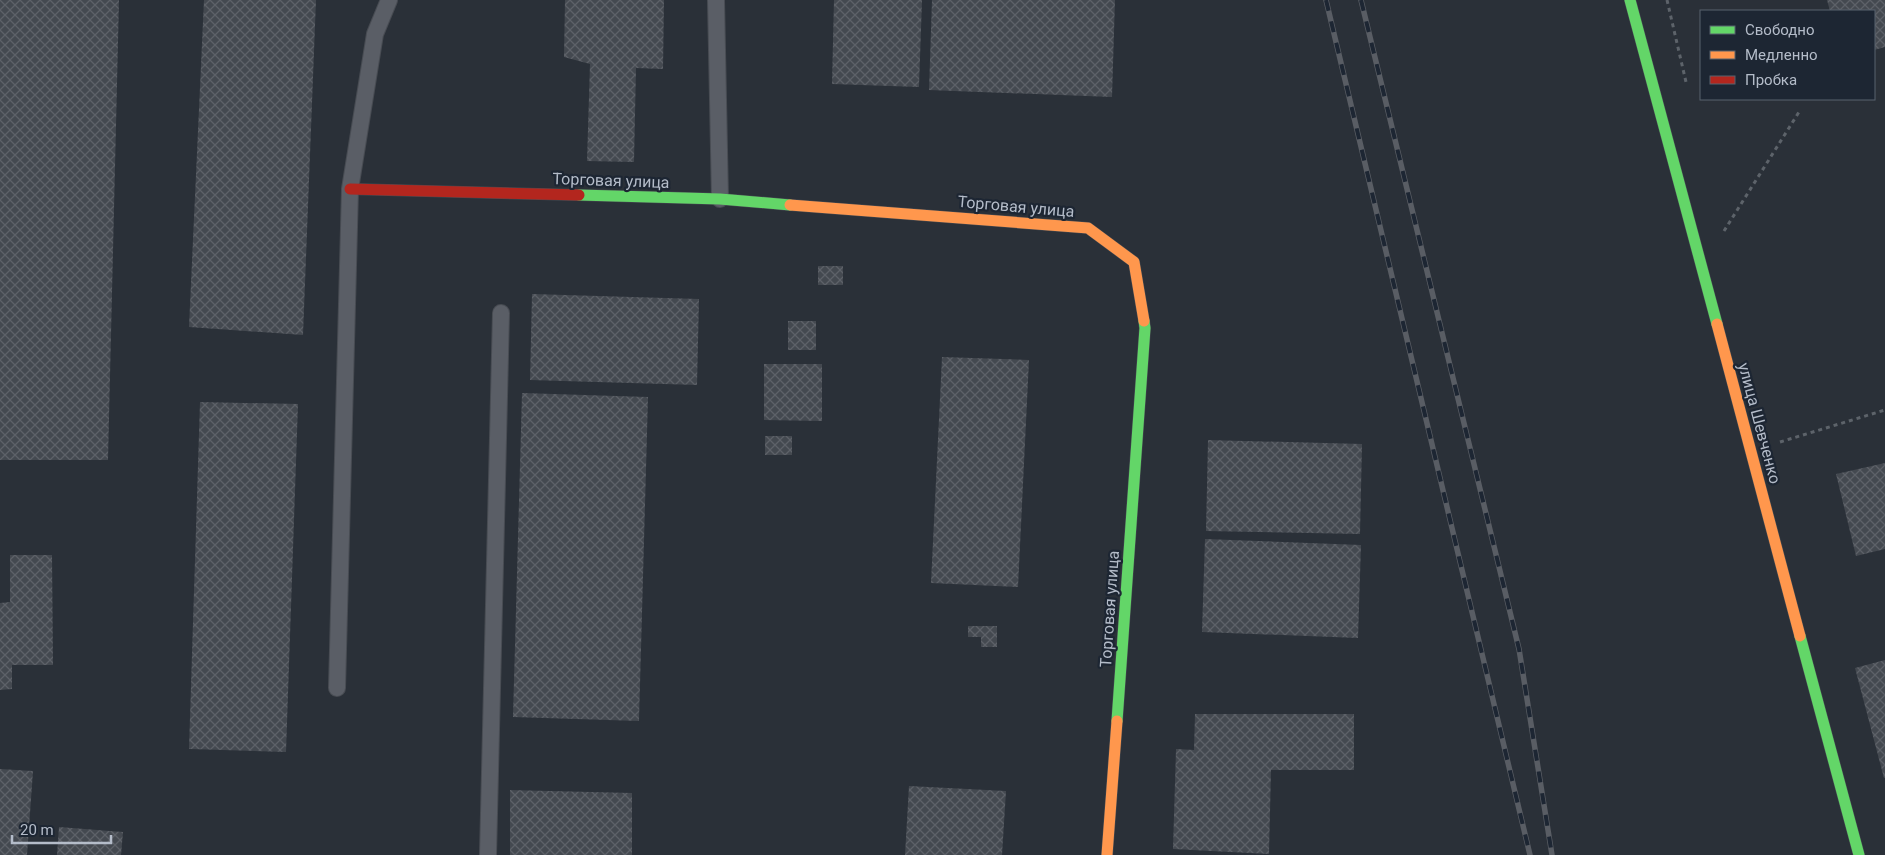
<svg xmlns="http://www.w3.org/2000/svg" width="1885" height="855" viewBox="0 0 1885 855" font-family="Roboto,sans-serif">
<defs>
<pattern id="building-cross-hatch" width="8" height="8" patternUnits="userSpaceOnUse" patternTransform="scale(1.25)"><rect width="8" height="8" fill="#444950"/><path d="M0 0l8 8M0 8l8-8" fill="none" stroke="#5d6168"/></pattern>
</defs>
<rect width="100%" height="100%" fill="#2a3038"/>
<path fill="url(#building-cross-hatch)" d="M0,0H119L108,460H0Z
M204,0H316L303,335L189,327Z
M565,0H664L663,69L636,68L634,162L587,161L590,64L564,57Z
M834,0H922L919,87L832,84Z
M932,0H1115L1112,97L929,90Z
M1827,0H1885V47L1874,50V11H1830Z
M818,266H843V285H818Z
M532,294L699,299L697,385L530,380Z
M788,321H816V350H788Z
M942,357L1029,360L1018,587L931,583Z
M764,364H822V421L764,420Z
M522,393L648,397L639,721L513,717Z
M200,402L298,404L286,752L189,749Z
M765,436H792V455H765Z
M1208,440L1362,444L1360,534L1206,531Z
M1885,463V549L1856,556L1836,474Z
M1205,539L1361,545L1358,638L1202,632Z
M10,555H52L53,665H12V689L0,690V603L10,602Z
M968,626H997V647H981V637H968Z
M1885,660V778H1884L1855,668Z
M1195,714H1354V770H1271L1269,854L1173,849L1176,749L1194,750Z
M0,769L33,771L27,855H0Z
M909,786L1006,791L1002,855H905Z
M510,790L632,793V855H510Z
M59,827L123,832L121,855H57Z"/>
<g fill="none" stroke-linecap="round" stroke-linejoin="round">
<defs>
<path id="lane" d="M716,0L720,199
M337,688L350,189L375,34L389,0
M488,855L501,313"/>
<path id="fast" d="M1630,0L1717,324
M579,195L720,199L790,205
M1800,636L1859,855
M1117,721L1145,328L1144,321"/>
<path id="slow" d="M790,205L1088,228L1134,262L1144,321
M1717,324L1800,636
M1107,855L1117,721"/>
<path id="jam" d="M350,189L579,195"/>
</defs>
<use href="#lane" stroke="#484c53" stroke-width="18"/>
<use href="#fast" stroke="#484c53" stroke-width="12"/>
<use href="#slow" stroke="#484c53" stroke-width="12"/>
<use href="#jam" stroke="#484c53" stroke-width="12"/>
<path stroke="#5d636a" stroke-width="3" stroke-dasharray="4 4" stroke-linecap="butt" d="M1667,0L1686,82
M1724,231L1799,112
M1780,442L1885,410"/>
<use href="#lane" stroke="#5a5e66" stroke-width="16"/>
<use href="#fast" stroke="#63d668" stroke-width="11"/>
<use href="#slow" stroke="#ff974d" stroke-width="11"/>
<use href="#jam" stroke="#b3261e" stroke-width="11"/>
<defs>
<path id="rail" d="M1326,0L1530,855
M1361,0L1519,649L1552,855"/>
</defs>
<use href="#rail" stroke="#595d64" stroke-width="5.5"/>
<use href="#rail" stroke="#1d2633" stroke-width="4" stroke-dasharray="11" stroke-linecap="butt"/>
</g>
<g text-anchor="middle" stroke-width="4.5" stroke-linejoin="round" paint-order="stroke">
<g font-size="16" fill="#b4bcc9" stroke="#1d2633">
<text transform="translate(611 180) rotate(2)" y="6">Торговая улица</text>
<text transform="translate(1016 206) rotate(5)" y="6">Торговая улица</text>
<text transform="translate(1760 423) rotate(75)" y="6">улица Шевченко</text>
<text transform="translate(1109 609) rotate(-86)" y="6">Торговая улица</text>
</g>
</g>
<rect x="1700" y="10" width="175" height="90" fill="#1d2633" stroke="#59626f"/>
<rect x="1710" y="26" width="25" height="8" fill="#63d668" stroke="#59626f"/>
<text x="1745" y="35" font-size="15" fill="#b4bcc9">Свободно</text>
<rect x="1710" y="51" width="25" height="8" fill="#ff974d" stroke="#59626f"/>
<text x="1745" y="60" font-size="15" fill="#b4bcc9">Медленно</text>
<rect x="1710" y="76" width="25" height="8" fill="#b3261e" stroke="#59626f"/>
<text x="1745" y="85" font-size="15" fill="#b4bcc9">Пробка</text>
<path d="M12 835v8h99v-8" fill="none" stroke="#b4bcc9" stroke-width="2.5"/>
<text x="20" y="835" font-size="15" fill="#b4bcc9" stroke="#1d2633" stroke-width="4" paint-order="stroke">20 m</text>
</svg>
